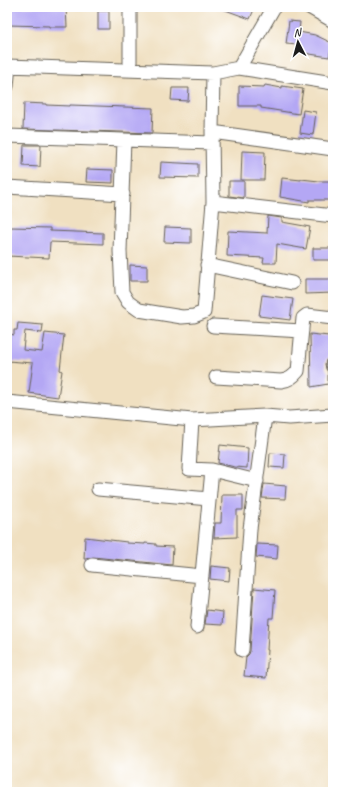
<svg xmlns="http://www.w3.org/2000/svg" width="340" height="799" viewBox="0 0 340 799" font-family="Caveat,sans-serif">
<rect width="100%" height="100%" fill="#fff"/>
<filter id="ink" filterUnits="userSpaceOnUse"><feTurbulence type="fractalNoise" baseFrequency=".025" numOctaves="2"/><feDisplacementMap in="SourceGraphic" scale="8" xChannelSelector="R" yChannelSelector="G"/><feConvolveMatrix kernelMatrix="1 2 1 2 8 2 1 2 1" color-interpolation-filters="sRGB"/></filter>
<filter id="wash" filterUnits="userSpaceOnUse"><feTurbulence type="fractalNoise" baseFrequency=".012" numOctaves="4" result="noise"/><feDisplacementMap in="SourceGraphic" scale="16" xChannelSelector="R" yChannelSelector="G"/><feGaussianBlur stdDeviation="0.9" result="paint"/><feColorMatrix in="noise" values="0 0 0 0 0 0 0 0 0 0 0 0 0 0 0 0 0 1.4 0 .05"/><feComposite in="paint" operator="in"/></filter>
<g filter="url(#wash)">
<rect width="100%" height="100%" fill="#f0e0c1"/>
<g id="blocks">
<path fill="#b4a7f4" d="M7,7H66L67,27H49V26L7,25Z
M220,7H255L250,19L220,8Z
M98,11H109V29H98Z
M289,21L300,22L299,32L315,35L332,43L329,57L297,52L298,45L286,44Z
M265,85L282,88V86L303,89L299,114L261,108V106H239V86L264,87Z
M172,88H189L188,101L171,100Z
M24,103L46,104V105L70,106V105L153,108L152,133L23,129Z
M303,110L316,112L313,135L300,133Z
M24,145H41L40,167L23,166Z
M242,151L265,152L264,180H241Z
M161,162L198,164V178L160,177Z
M87,169L113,170V183L86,182Z
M282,178L301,180V179L319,181H333V200H309V202L280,197Z
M229,181H244V198L229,196Z
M268,216L282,218V222L310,227L306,249L277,244L276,263H263L264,258L227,256L228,231L267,233Z
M11,227L50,228V231L103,233V244L50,242L49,258L7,256V235H10Z
M165,227L191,228V243L164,242Z
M313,248H333V260H313Z
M130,265L147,266V281H130Z
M305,279H333V293L305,294Z
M262,295L293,299L290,320L259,316Z
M18,323L43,325L42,333L25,331L23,350L42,352L45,333L64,335L60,370L62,371L58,397L29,393L33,363L8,361L10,334L14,335V330H17Z
M310,334L329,336V357L326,360L325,364L326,369L328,372V384L311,387Z
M220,445L248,448L247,468L235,467L218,463Z
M270,453L285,454L284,468L269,467Z
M264,484L286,486L285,499L262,498Z
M222,495H243V510H237V537L214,538L215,523H221Z
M85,537L127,542V543L145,544V543L156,544V546L173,547L172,565L93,557L89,558L86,559H84Z
M257,544L278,545L277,559L256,557Z
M211,566L230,568L229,581L210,579Z
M254,588L275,590L273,618H269L267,650H268L266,678L244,676L246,657L249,654L250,651Z
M207,610L223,612L222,625L205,624Z"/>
</g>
</g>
<g filter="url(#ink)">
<use href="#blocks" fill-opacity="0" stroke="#666156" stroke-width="1"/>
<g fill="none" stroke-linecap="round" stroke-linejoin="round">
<defs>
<path id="street" d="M130,7V70
M309,7L333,21
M7,66L213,73L239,68L274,7
M239,68L333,83
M7,86L9,66
M212,132L333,149
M7,136L212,143
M124,140L120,251L122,292L128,302L139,310L182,317L194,316L204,312L213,202L212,132L213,73
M7,187L123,194
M213,202L333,216
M207,265L292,283
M213,326L302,331
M333,365V364
M216,377L281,381C289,380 293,377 298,371L303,318L307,315L333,318
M7,402L192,420L265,416L289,418L333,415
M192,420L189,469L212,470L257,481
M98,489L209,499
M92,565L202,576
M197,627L212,470
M242,650L250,529L265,416"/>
</defs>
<use href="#street" stroke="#666156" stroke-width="15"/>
<use href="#street" stroke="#fff" stroke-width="13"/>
</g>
</g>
<rect width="340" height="799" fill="none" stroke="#fff" stroke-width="24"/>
<g transform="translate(298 42) rotate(354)" stroke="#ffffff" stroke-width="3" paint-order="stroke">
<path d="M0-3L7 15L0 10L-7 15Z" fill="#1c1c1c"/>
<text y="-6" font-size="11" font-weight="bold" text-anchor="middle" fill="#1c1c1c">N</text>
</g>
</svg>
